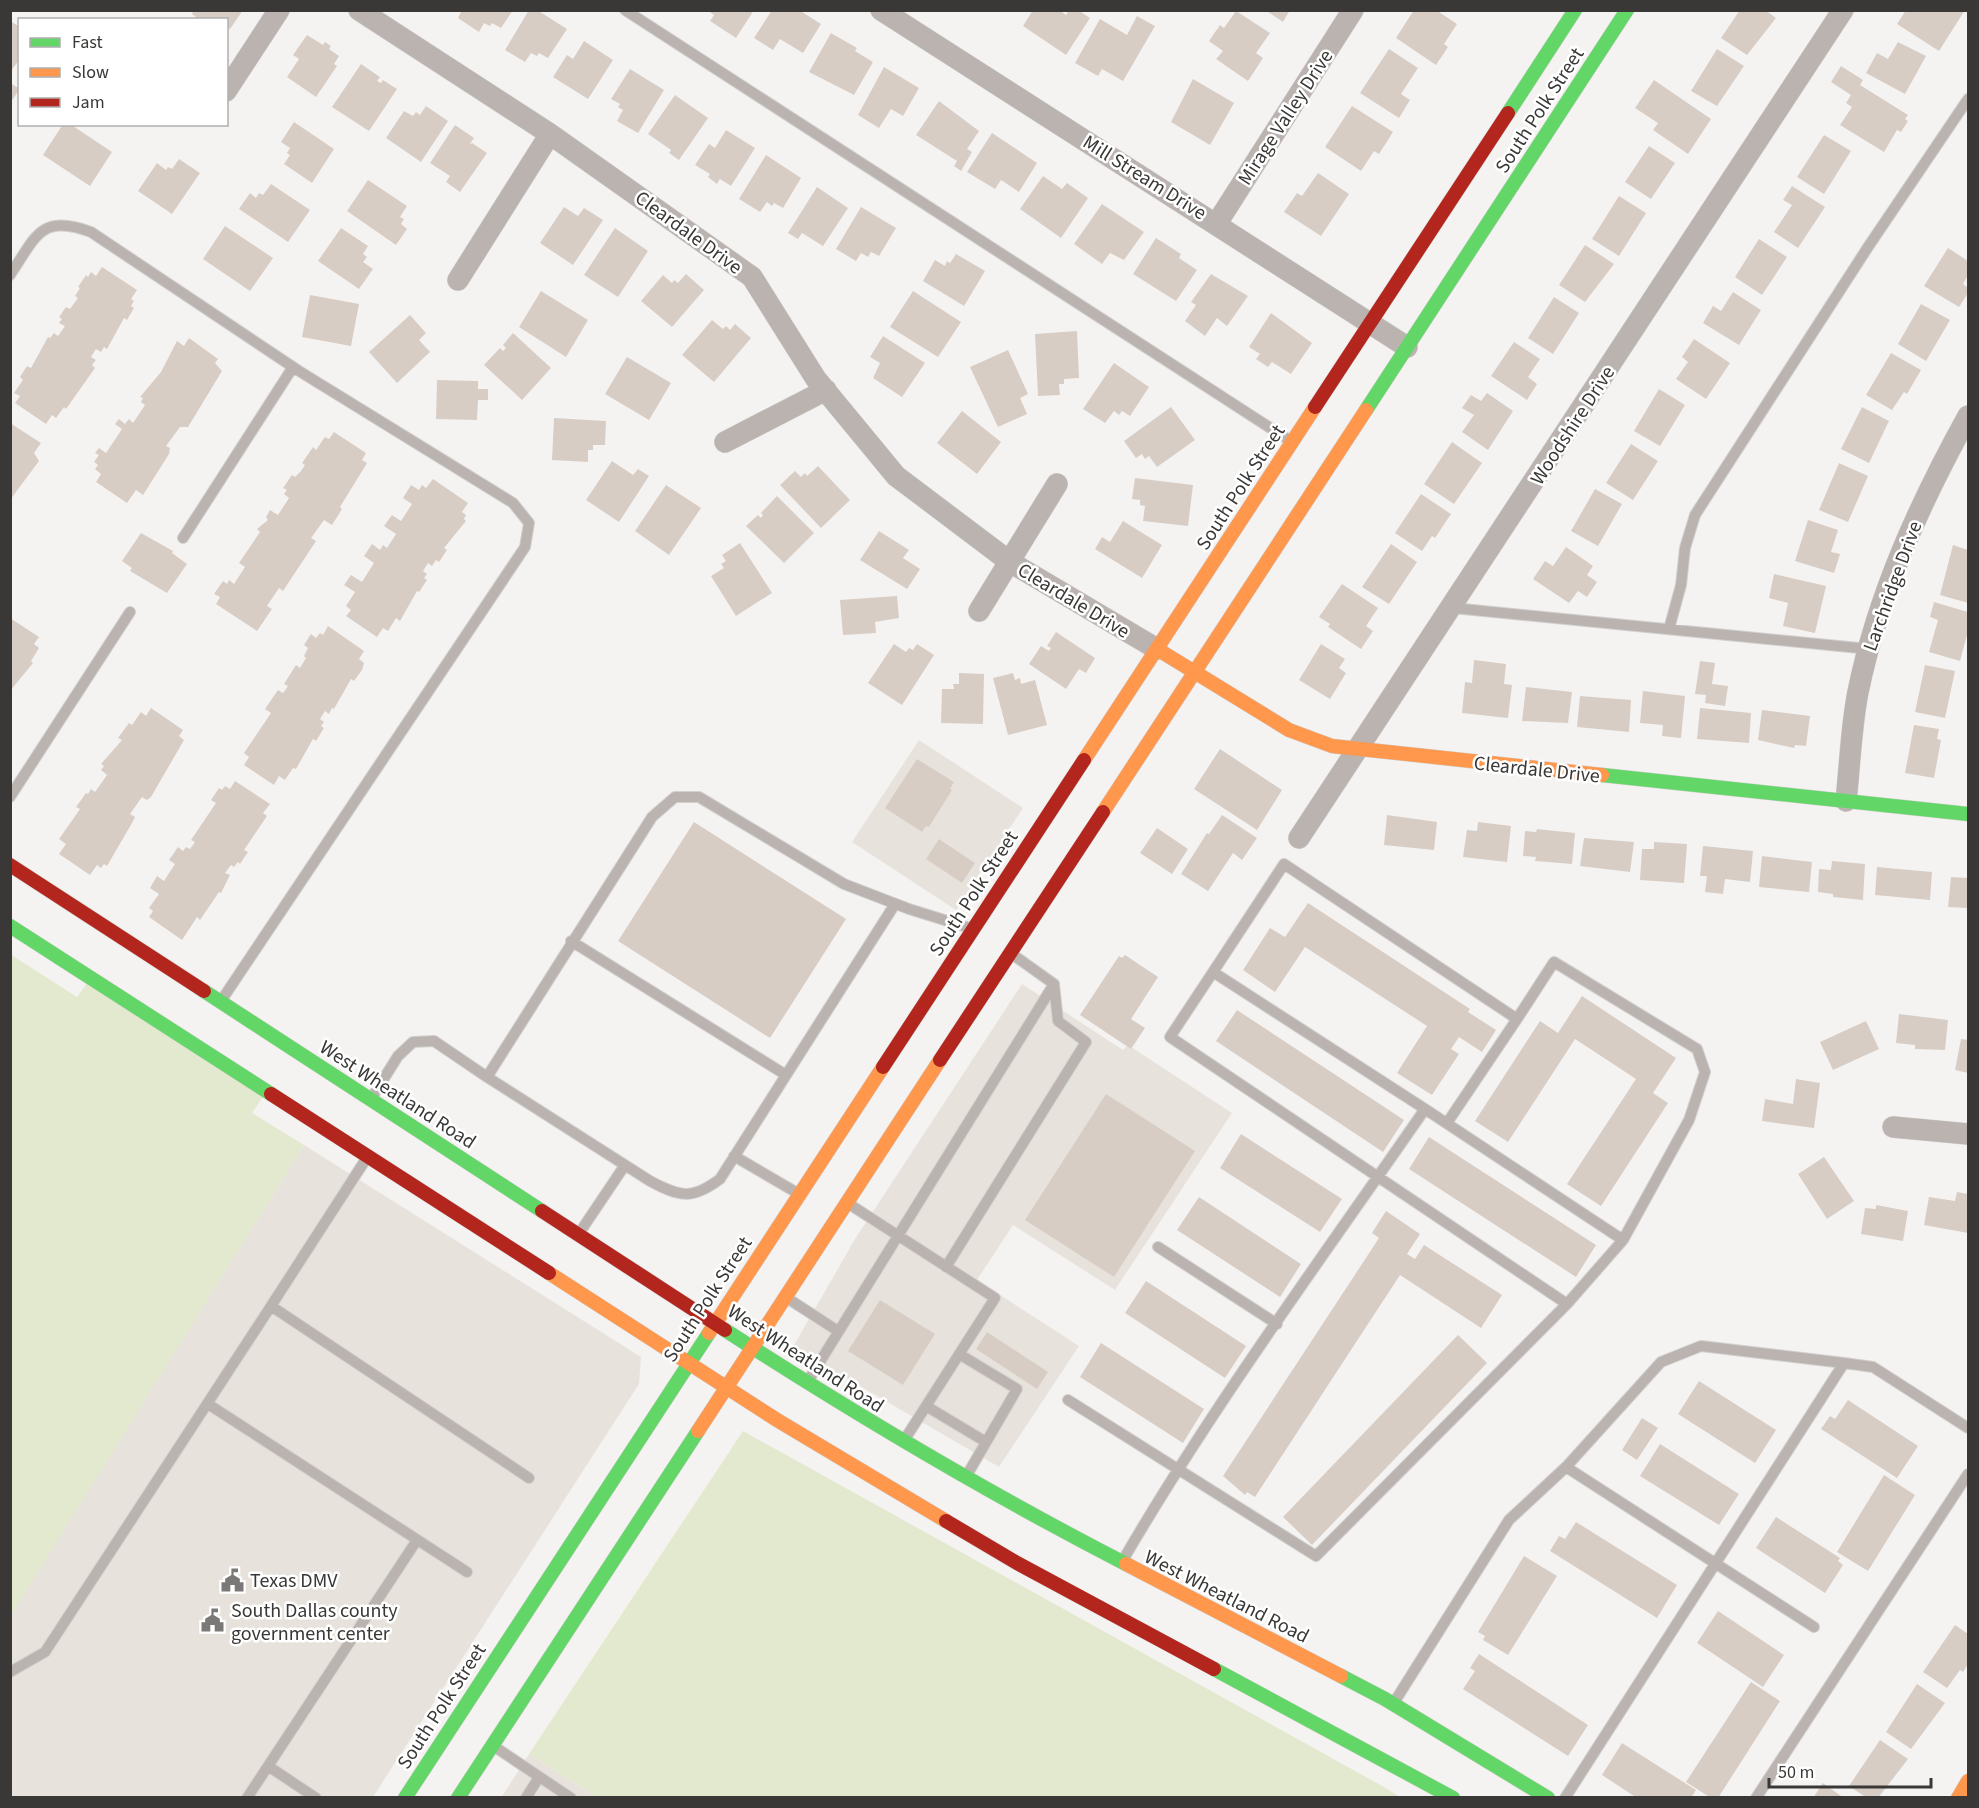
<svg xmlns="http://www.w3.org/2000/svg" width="1979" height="1808" viewBox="0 0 1979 1808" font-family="'Source Sans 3',sans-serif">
<rect width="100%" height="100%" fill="#f5f3f1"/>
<path fill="#e7e3dc" d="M919,740L1023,808L956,910L852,842Z
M1022,984L1123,1050L1128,1045L1232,1113L1115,1290L1013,1225L977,1280L1079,1346L999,1467L793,1347L855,1239Z
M304,1145L641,1357L639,1384L373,1797H11L10,1615Z
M529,1754L597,1797L501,1798Z"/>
<path fill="#e3e9cf" d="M10,954L77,997L90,979L267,1091L252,1113L304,1145L11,1615Z
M743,1431L1384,1787L1400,1797H597L529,1754Z"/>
<path fill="#d8cdc5" d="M194,10H243L230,29L226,27V20H200L192,14Z
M462,10H513L501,28L492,23L490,26L484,23L479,32L458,18Z
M529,10H537L567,29L548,58L539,53L537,56L531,53L525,62L505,50Z
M707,10H754L736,38L710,21L714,15Z
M772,10H799L821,24L803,53L780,39L773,50L754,38Z
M1033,10H1059L1066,15L1069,10H1078L1090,18L1066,55L1023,26Z
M1265,10H1290L1283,22Z
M1414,10H1436L1457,24L1444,44L1448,47L1436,65L1396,38Z
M1740,10H1765L1776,18L1747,55L1721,38Z
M1906,10H1965L1939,51L1897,24Z
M1236,11L1270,33L1256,53L1263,58L1248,81L1216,59L1223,51L1209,41L1220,25L1224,28Z
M1137,16L1155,26L1123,81L1102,69L1098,76L1075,63L1100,19L1127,35Z
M10,21L20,27V59L10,72Z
M831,33L857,48L855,51L873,62L854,95L809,72Z
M307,35L323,45L325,42L331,46L329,49L339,56L334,64L337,66L316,97L287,77L299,59L293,55Z
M584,41L613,60L588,99L553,77L567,55L573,59Z
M1898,42L1926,56L1905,94L1866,73L1877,53L1888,59Z
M1389,49L1418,68L1401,94L1410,100L1399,118L1360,93Z
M1717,49L1744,66L1717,106L1691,91Z
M361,64L380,77L377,81L381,83L383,80L397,89L369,131L332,107Z
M1841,66L1863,80L1860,85L1908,115L1905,119L1908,121L1901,132L1897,130L1884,152L1840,125L1852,107L1846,103L1851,95L1831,82Z
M884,67L919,88L903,116L891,109L879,128L858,115Z
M630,69L664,90L638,133L617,121L623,110L618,107L620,104L611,99Z
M1193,79L1234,103L1210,145L1171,122Z
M1654,80L1711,119L1688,154L1653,130L1658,123L1635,108Z
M10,83L20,89L10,103Z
M675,95L708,118L679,160L669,153L671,150L648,134Z
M939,101L979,131L967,149L972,152L961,171L954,166L957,161L916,135Z
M426,106L448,121L421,162L386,138L404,111L413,116L416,112L420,115Z
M1352,106L1393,132L1379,154L1374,151L1361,171L1325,147Z
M294,122L334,149L312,183L284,164L290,155L287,153L290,148L281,142Z
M63,124H70L112,152L90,186L43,155Z
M455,125L474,138L469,145L472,143L487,153L460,192L446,182L450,176L430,163Z
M726,130L755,148L731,186L720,179L717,184L708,177L710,174L695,165L709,144L715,148Z
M992,133L1037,163L1019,192L1001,180L995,189L967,172Z
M1824,135L1851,151L1824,194L1797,177Z
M1649,146L1675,163L1651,199L1625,182Z
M766,155L801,178L783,208L774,203L772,206L767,202L760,212L739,199Z
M179,159L200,173L172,214L138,191L157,163L166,170L168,167L172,169Z
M1318,173L1349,194L1321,236L1284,212L1297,193L1302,196Z
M1043,176L1062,189L1067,183L1088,198L1061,238L1020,209Z
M368,180L407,206L400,217L404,219L401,224L407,229L396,245L347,211Z
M271,184L310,210L288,242L239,209L250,193L256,198L259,193L263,195Z
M1792,186L1825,207L1798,248L1774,232L1792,205L1783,200Z
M817,187L848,208L823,246L802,233L798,239L788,233Z
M1619,196L1646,213L1619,256L1592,239Z
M1102,204L1144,232L1124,260L1110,253L1102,264L1074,244Z
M564,207L578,216L584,208L603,220L573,265L540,243Z
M861,207L896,228L879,256L871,252L868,257L861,253L856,261L836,249Z
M225,226L273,258L250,291L203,259Z
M341,228L368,246L363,254L367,257L363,262L373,269L359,289L318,261Z
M615,228L648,251L618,297L584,275Z
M1156,238L1181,254L1179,258L1197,270L1176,301L1133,274Z
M1759,239L1787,257L1762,295L1735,277Z
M1585,245L1614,264L1585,302L1559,285Z
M1948,248L1968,261V275L1963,284L1968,288V293L1959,307L1924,286Z
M956,254L985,271L964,306L923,281L935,260L945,266L947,261L950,263Z
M102,267L137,290L131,299L134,301L131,306L134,308L127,320L124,318L107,349L104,347L101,352L96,349L91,357L96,360L92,365L95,368L66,409L64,407L56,418L52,415L46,424L15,403L20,396L14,393L23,380L20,377L27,366L31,368L48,337L50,338L54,333L58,336L65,326L59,323L62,319L59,317L66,307L70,309L78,298L75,296L80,288L78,287L86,275L88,277L91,272L96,276Z
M686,274L704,290L672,327L641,301L663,275L672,283L674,280L678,283Z
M1211,274L1248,296L1227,326L1217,318L1205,336L1185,321L1196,305L1191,302Z
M541,291L588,320L566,357L519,327Z
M913,291L961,322L938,357L890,327Z
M1733,292L1761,310L1739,345L1703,323L1713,306L1721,311Z
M310,295L359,304L351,346L302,337Z
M1554,297L1579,313L1553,354L1528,338Z
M1921,304L1950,320L1926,361L1898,344Z
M1271,313L1312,343L1291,374L1272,362L1268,367L1256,359L1260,354L1249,347Z
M410,315L426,333L419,340L430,352L397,383L369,352Z
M712,320L723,329L726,326L730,330L735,324L751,338L714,382L682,355Z
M1077,331L1079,378L1064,379V384H1059L1060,395L1038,396L1035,334Z
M513,333L551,368L522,400L484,365L500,348L503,351L506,348L503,345Z
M883,336L925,363L902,397L873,378L880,363L870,357Z
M189,338L218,359L215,363L222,371L188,427H180L166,446L170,448L169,454L143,495L136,490L127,503L96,482L101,474L95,469L98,465L94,462L99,455L95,453L99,448L106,453L122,429L115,424L119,419L125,424L129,419L133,423L145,405L141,402L143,398L140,397L161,372L177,341L184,346Z
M1694,339L1730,363L1706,399L1676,379L1688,362L1682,357Z
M1514,342L1540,359L1528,377L1537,384L1527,400L1491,376Z
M1008,350L1028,394L1020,398L1027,414L998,427L970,367Z
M1891,353L1921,370L1907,394L1904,392L1892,410L1866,395Z
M627,357L671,383L649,420L605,394Z
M1114,363L1149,387L1130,416L1122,411L1119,415L1114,411L1105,423L1083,409Z
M437,380L478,381V389H488V400H478L477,420L436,419Z
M1659,389L1685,405L1660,446L1634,431Z
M1487,393L1513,411L1488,450L1462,432L1474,415L1462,408L1471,395L1481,401Z
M1171,407L1195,440L1157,467L1149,456L1145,459L1142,454L1136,458L1124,441Z
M1862,407L1889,421L1869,463L1841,449Z
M962,411L1001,442L977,474L937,443Z
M554,418L606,421L605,445H593V450H588V462L552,460Z
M10,423L41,443L34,453L39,461L10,500Z
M334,432L366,453L362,460L367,463L340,507L342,509L332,525L324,520L311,538L316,541L283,591L279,588L267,606L272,609L257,631L216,604L220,597L214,594L223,581L227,584L229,580L234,584L245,567L239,563L260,532L257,529L268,520L266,517L270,510L278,515L289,498L284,494L287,490L283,488L292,475L295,477L301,471L305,465L302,463L313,447L316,450L325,437L329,439Z
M1452,442L1482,463L1454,504L1424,484Z
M1631,444L1658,461L1633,500L1606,483Z
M612,461L633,475L638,469L649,476L619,522L586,500Z
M1839,463L1868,476L1848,522L1819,510Z
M818,466L850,500L821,528L780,485L795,471L801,477L805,473L807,476Z
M1135,478L1193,485L1188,526L1143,521L1145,506L1140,505V500L1132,499Z
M433,479L468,503L462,512L466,515L464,519L466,521L444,548L447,550L439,562L436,560L432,566L428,563L423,571L427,574L424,578L427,580L419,592L417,591L400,621L396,618L388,631L383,628L377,637L346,616L351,610L346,606L355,592L344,585L351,575L362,582L374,563L364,556L372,544L380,550L383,545L387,548L396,534L384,526L392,515L401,521L412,504L403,498L411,485L419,490L422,485L426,488Z
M666,485L701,508L669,555L635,531Z
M1595,489L1622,504L1598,546L1571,531Z
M1421,494L1451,514L1435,538L1432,536L1422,551L1395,533Z
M777,496L814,533L784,563L746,526L758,515L761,518L763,515L761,513Z
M1808,520L1838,530L1831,552L1840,554L1834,573L1795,561Z
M1123,521L1162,545L1142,578L1095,549L1102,537L1110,542Z
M879,531L909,550L903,558L920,569L907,589L860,560Z
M141,533L173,551L172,553L187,564L167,593L130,571L132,568L122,561Z
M740,543L772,593L736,616L711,576L724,568L721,564L726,561L722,555Z
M1391,544L1417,562L1389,604L1362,587Z
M1953,545L1968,550V603L1940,595Z
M1566,547L1593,566L1587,575L1597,582L1587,597L1578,591L1569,603L1533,579L1545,561L1553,566Z
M1774,574L1826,586L1815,633L1783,626L1788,603L1769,598Z
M1342,584L1378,608L1366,626L1373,631L1361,649L1328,627L1330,624L1319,617Z
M897,596L899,618L875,622L876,633L843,635L840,600Z
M1934,602L1968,612V631L1960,661L1929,652L1938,620L1930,617Z
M10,618L39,637L34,644L39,648L31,661L33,663L10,691Z
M328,626L364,651L359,659L364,663L362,670L354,681L351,679L334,709L332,708L329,714L325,711L320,719L324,722L321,726L324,728L316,741L313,739L296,769L293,768L285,780L279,776L274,785L244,765L249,757L244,753L271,713L265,709L278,690L283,693L288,686L284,684L296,665L300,668L306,658L304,656L308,648L304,645L311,634L316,638L320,633L323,635Z
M1056,632L1095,658L1086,673L1079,669L1066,689L1029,664L1041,646L1049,651L1051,648L1047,646Z
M894,644L906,652L909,648L913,650L917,644L934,655L902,705L868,683Z
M1321,644L1345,659L1339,668L1346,673L1330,699L1299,680Z
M1474,660L1506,664L1504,684L1512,685L1508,718L1462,713L1465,682L1472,683Z
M1700,661L1715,663L1712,684L1728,686L1725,706L1705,703L1706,695L1695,694Z
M1925,665L1955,671L1945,718L1915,712Z
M959,673L984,674L983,724L941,723L942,689H954L953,684H959Z
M1013,673L1015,680L1020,678L1021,684L1035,680L1047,725L1008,735L993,678Z
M1526,687L1572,692L1568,723L1522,721Z
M1643,691L1685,696L1681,738L1662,736L1663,725L1640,723Z
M1580,696L1631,700L1629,732L1577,727Z
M151,708L183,730L179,736L184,740L151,797L147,800L142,797L130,814L135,817L132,823L107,866L104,864L101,868L97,865L90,875L59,854L66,844L59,839L80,809L76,807L86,793L88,794L91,789L95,792L107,775L101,770L104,766L101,764L122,740L118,738L129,723L132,725L141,712L146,716Z
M1700,708L1751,713L1749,743L1697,739Z
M1762,710L1810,716L1806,746L1795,745L1794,748L1758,740Z
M1914,725L1939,729L1937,739L1941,740L1934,778L1905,773Z
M1220,749L1282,790L1257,830L1194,789Z
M917,759L954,782L950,789L952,790L929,827L926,826L922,832L885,808Z
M235,781L270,804L263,813L267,816L244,850L248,852L240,864L238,862L234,867L231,865L225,873L230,875L221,893L219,892L200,920L197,917L182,940L149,917L153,911L149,908L159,894L150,888L157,876L164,881L175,864L169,860L178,847L183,851L186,847L190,849L195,842L191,840L216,803L211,800L219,788L222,790L225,786L230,789Z
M1222,815L1257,838L1242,860L1233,853L1208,891L1181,874L1207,833L1209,834Z
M1387,815L1437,822L1434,850L1384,845Z
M694,822L846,919L770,1038L618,941Z
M1478,822L1511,826L1507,862L1463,857L1467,830L1477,831Z
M1157,828L1188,849L1172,874L1140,853Z
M1537,829L1575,833L1572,864L1535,861L1536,857L1523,856L1525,831L1536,832Z
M1584,838L1634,842L1630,872L1580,866Z
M939,839L975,863L962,883L926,859Z
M1654,842L1687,844L1684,883L1640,880L1642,849H1654Z
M1703,846L1753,851L1750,882L1725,879L1723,894L1705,892L1707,876H1700Z
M1762,856L1812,862L1809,892L1759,887Z
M1832,861L1865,864L1863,900L1833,897V894L1818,892L1819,869L1831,870Z
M1877,867L1932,872L1930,900L1875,895Z
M1951,877L1968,878V908L1948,907Z
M1308,903L1470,1009L1468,1012L1496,1030L1482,1052L1459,1037L1451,1049L1459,1054L1432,1095L1397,1073L1427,1026L1305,947L1275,992L1243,970L1270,928L1285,937Z
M1125,955L1158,977L1131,1019L1145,1028L1131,1049L1080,1015L1119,956L1122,958Z
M1582,996L1676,1058L1653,1093L1668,1103L1601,1206L1567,1184L1636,1079L1575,1039L1508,1142L1475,1121L1540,1021L1558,1033Z
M1237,1010L1404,1120L1383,1152L1216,1041Z
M1899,1014L1948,1020L1945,1050L1915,1049V1045L1896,1043Z
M1866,1021L1879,1049L1833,1070L1820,1042Z
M1961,1039L1968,1040V1073L1955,1070Z
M1796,1079L1820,1083L1814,1128L1762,1121L1765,1099L1793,1104Z
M1106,1094L1195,1151L1114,1277L1025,1220Z
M1241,1134L1342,1199L1320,1232L1220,1168Z
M1429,1137L1596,1245L1576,1277L1409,1169Z
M1824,1157L1854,1201L1827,1219L1798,1174Z
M1957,1192L1968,1194V1233L1924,1225L1929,1197L1955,1201Z
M1199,1197L1301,1264L1280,1297L1177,1230Z
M1876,1205L1908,1211L1903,1241L1861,1234L1865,1208L1876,1209Z
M1386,1211L1420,1234L1407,1254L1415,1259L1424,1245L1502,1295L1481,1328L1400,1275L1255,1497L1247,1492L1245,1495L1223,1476L1379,1238L1372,1233Z
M1146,1281L1246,1346L1225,1378L1125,1313Z
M880,1300L935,1334L903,1385L848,1351Z
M987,1332L1048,1372L1037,1389L976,1349Z
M1458,1335L1487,1363L1312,1545L1283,1517Z
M1101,1343L1204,1409L1183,1443L1080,1377Z
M1699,1381L1776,1430L1755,1463L1678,1414Z
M1848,1400L1918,1446L1897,1478L1821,1429L1830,1416L1835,1419Z
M1642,1418L1658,1428L1637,1460L1622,1450Z
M1660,1444L1739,1494L1719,1525L1640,1476Z
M1884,1475L1915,1495L1868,1571L1837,1552Z
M1776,1517L1840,1558L1838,1561L1843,1565L1825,1593L1756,1548Z
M1576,1522L1677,1585L1657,1618L1550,1551L1559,1536L1565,1539Z
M1524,1556L1557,1576L1508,1655L1483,1640L1485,1636L1478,1632Z
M1718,1611L1784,1655L1763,1687L1697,1643Z
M1955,1625L1968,1634V1664L1963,1672L1960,1670L1947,1688L1923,1672Z
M1479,1654L1588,1725L1568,1756L1463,1689L1475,1671L1470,1668Z
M1751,1682L1780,1701L1718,1798H1711L1686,1782Z
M1917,1684L1945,1703L1911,1749L1886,1732Z
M1880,1740L1908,1759L1878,1798H1867L1849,1786Z
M1622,1743L1696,1790L1691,1798H1637L1602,1775Z
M1823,1783L1844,1798H1813Z"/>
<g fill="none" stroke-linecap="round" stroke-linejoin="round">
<defs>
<path id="lane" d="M625,10L1292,442
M10,275C36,237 40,213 91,232L299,371L513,503L529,523L525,547L221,1001
M183,538L293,367
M1453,608L1869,649
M1669,629L1681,585L1685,548L1695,515L1868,247L1968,99
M10,797L130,612
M895,904L720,1179C692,1200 680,1197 650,1181L487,1077L652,817L675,797H699L844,884L909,909L970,928
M571,941L786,1075
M1213,972L1284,864L1517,1019L1554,962L1697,1049L1705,1072L1689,1120L1623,1240
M371,1099L398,1056L413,1042L434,1041L487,1077
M1447,1123L1517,1019
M734,1156L799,1194
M366,1159L271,1306L529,1478
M849,1204L995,1298L905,1439
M580,1232L625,1165
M1158,1247L1277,1324
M946,1267L1086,1042L1058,1021L1054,984
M787,1298L838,1331
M959,1354L1017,1389L967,1475
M1844,1363L1873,1367L1968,1428
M808,1381L1054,984L1012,954
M1068,1400L1316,1556L1567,1304
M208,1404L467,1572
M926,1406L986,1442
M1123,1560C1214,1404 1322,1258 1425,1109L1623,1240L1567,1304L1170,1037L1213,972L1425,1109
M10,1672L45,1652L271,1306
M1395,1701L1509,1520L1566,1467L1814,1627
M495,1747L571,1798
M268,1766L316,1798
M247,1798L417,1540
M526,1798L539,1777
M1565,1798L1844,1363L1701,1346L1661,1362L1566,1467
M1756,1798L1968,1474"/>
<path id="street" d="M359,10L550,134L752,277L816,379L896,476L1010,562L1157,649
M881,10L1407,347
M226,91L279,10
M1217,223L1353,10
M458,280L550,134
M725,442L826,390
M979,611L1057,484
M1846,801C1850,765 1851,727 1858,692C1878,594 1920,503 1968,416
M1299,838L1843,10
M1893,1127L1968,1134"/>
<path id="fast" d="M1508,113L1575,10
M1366,410L1627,10
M1602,775L1968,814
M10,926L271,1094
M204,991L542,1211
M725,1330C855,1414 988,1493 1126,1564
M1214,1669L1453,1798
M1341,1676L1385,1699L1548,1798
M405,1798L709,1333
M458,1798L698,1431"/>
<path id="slow" d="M1157,649L1289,730L1332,746L1602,775
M1084,760L1315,407
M1103,812L1366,410
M549,1273L777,1420L946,1521
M709,1333L883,1067
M698,1431L940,1060
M1126,1564L1341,1676
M1958,1798L1968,1781"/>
<path id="jam" d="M1315,407L1508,113
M10,865L204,991
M940,1060L1103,812
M883,1067L1084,760
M271,1094L549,1273
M542,1211L725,1330
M946,1521L1017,1563L1214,1669"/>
</defs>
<use href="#lane" stroke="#d2d1d0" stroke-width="12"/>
<use href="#street" stroke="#d2d1d0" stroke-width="22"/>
<use href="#fast" stroke="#d2d1d0" stroke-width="15"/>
<use href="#slow" stroke="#d2d1d0" stroke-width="15"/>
<use href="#jam" stroke="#d2d1d0" stroke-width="15"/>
<use href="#lane" stroke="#bab3b0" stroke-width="10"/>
<use href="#street" stroke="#bab3b0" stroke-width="21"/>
<use href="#fast" stroke="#63d668" stroke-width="14"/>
<use href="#slow" stroke="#ff974d" stroke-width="14"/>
<use href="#jam" stroke="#b3261e" stroke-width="14"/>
</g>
<defs>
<symbol id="civic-bare" viewBox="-9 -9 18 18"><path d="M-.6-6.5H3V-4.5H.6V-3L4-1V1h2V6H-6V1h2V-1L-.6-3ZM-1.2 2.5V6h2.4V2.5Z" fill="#7b7977" stroke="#fff" stroke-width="2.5" paint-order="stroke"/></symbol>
</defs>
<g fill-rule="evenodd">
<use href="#civic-bare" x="216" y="1564" width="33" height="33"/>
<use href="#civic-bare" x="196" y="1604" width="33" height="33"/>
</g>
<g text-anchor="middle" stroke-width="5" stroke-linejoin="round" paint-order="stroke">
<g font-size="20" fill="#393836" stroke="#fff">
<text transform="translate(1539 110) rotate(-57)" y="7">South Polk Street</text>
<text transform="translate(1285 117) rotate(-57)" y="7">Mirage Valley Drive</text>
<text transform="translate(1145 177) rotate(32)" y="7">Mill Stream Drive</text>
<text transform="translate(689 232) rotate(36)" y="7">Cleardale Drive</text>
<text transform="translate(1572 425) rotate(-57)" y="7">Woodshire Drive</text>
<text transform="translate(1240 487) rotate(-57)" y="7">South Polk Street</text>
<text transform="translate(1892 586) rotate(-70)" y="7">Larchridge Drive</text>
<text transform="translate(1074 600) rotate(31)" y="7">Cleardale Drive</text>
<text transform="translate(1537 769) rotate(6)" y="7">Cleardale Drive</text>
<text transform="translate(973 893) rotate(-57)" y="7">South Polk Street</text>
<text transform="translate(398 1094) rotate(33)" y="7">West Wheatland Road</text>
<text transform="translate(707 1299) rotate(-57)" y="7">South Polk Street</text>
<text transform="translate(806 1358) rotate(33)" y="7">West Wheatland Road</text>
<text transform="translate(1227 1596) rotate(27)" y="7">West Wheatland Road</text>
<text transform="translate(441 1706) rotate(-57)" y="7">South Polk Street</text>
</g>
<g font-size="20" fill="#393836" stroke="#fff" text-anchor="start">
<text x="250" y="1587">Texas DMV</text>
<text x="231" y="1617">South Dallas county<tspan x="231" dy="23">government center</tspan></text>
</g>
</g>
<rect width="1979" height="1808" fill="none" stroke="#393836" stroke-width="24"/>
<rect x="18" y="18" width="210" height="108" fill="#ffffff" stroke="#b0afaf" stroke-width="1.5"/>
<rect x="30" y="38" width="30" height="9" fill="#63d668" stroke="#b0afaf" stroke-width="1.5"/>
<text x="72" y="48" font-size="18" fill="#393836">Fast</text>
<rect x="30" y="68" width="30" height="9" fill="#ff974d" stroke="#b0afaf" stroke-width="1.5"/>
<text x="72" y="78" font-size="18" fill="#393836">Slow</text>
<rect x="30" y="98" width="30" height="9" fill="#b3261e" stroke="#b0afaf" stroke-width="1.5"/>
<text x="72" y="108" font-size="18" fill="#393836">Jam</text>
<path d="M1769 1778v9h162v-9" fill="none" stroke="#393836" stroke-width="3"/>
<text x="1778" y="1778" font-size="18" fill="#393836" stroke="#ffffff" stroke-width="4.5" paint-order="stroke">50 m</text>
</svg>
